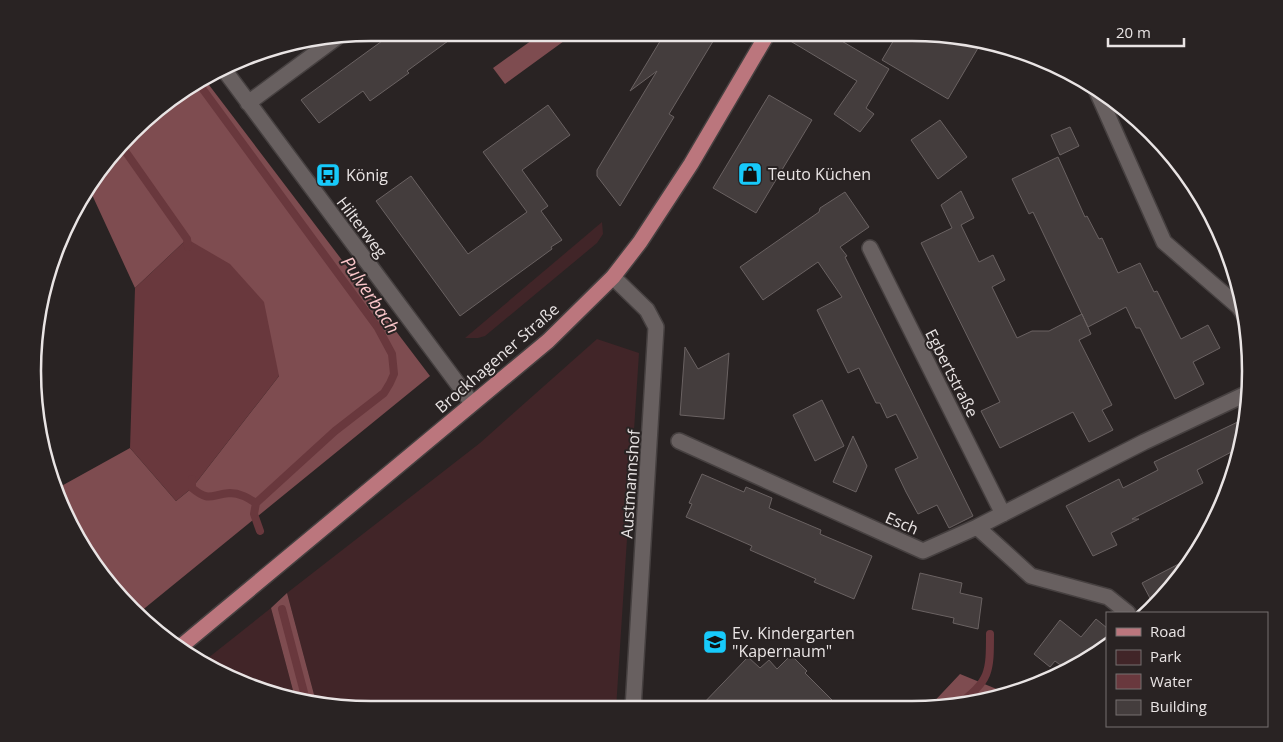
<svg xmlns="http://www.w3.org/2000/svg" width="1283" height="742" viewBox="0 0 1283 742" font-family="'Open Sans',sans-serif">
<rect width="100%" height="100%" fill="#292323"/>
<path fill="#412528" d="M602,222L603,234L597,243L485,336L478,338H465Z
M597,339L639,353L616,709H349L316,702L287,593L480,443Z
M271,608L295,698L262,691L203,662Z"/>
<path fill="#7e4c50" d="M542,33H575L505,84L493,68Z
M206,81L430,376L140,612L103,577L58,500L56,489L130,448L176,501L192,488L279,376L187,239L135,288L88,186L165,102Z
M287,593L316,702L295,698L271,608Z
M960,674L999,690L992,697L934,709H927Z"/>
<path fill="#69383d" d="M187,239L230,264L264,302L279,376L192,488L176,501L130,448L135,288Z"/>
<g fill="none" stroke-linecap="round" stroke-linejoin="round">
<path stroke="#69383d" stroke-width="8" d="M199,84L378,328L392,354L394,374L390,383L384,393L335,431L256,503L254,514L260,531
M123,148L187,239L188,247
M192,479V488C210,503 211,494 230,493C240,493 248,498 256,503
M282,609L306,700
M958,704C990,682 990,671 990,634"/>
</g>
<path fill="#443d3d" stroke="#6a6262" d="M393,33H459L407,71L409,73L370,101L363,91L319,123L301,100Z
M665,33H718L669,114L674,117L620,206L597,176V170L657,71L630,91Z
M777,33H844L840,40L889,69L866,108L874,114L860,132L834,114L857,81Z
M898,33H934L981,43L948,99L882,60Z
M769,95L812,120L756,213L713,188Z
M548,105L570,135L522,170L548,206L541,211L562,240L551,247L552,249L460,316L376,201L411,176L468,254L527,212L483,152Z
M940,120L967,157L938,179L911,140Z
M1070,127L1079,146L1060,155L1051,135Z
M1058,157L1085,217L1087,216L1099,239L1102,238L1118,273L1140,263L1154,292L1157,291L1181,339L1208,325L1220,348L1193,362L1204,384L1175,399L1140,328H1136L1126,307L1088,327L1033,212L1029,214L1012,179Z
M961,191L974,218L961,225L979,262L993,255L1005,280L992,287L1017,338L1032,331H1049L1082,314L1091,334L1079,340L1112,405L1102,410L1113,430L1089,442L1073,412L1000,448L981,411L1000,402L921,243L952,228L941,205Z
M845,192L869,227L840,247L847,256L845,257L973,516L949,528L937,505L918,514L906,492L895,469L918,458L896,414L887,418L880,403H876L859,368L848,373L817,310L842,297L818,262L763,300L740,267L819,212L820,208Z
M685,347L698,369L729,353L724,419L680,415Z
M822,400L844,446L815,461L793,415Z
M1246,418L1244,437L1241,447L1197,470L1203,483L1132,519H1139L1111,533L1117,545L1093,556L1066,506L1119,479L1123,488L1158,470L1154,462Z
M853,436L867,466L856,492L833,482Z
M702,474L744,492L746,487L772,498L769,508L821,530L820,534L872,556L854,599L814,582L816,579L750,550L752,546L686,517L692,504L689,503Z
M1196,555L1163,596L1152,602L1142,583Z
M920,573L962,583L960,593L982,598L978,629L953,623L954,618L912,609Z
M1096,619L1107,628V645L1082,664L1067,670L1055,661L1050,667L1034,654L1060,620L1081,637Z
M791,655L807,671L805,673L841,709H698L748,657L760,668L769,660L777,669Z"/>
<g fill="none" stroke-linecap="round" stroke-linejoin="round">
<defs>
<path id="minor" d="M225,71L472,403
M1095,87L1164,242L1239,307L1245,316
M248,103L336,38
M870,248L1003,514
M613,277L647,310L656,327L633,709
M679,441L923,551L977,527L1144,442L1248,393
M977,527L1031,576L1108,597L1128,613"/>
<path id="major" d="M179,648L548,341L613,277L640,242L691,164L768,33"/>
</defs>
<use href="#minor" stroke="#464040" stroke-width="18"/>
<use href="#major" stroke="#464040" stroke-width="18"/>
<use href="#minor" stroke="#686060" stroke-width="15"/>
<use href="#major" stroke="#bb767d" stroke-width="15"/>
</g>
<defs>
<symbol id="shop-square" viewBox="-11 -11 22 22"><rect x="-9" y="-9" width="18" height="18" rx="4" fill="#17cafb" stroke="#292323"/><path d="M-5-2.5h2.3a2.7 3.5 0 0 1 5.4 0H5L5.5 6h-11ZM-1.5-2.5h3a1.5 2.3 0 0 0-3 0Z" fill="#111"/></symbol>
<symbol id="bus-square" viewBox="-11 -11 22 22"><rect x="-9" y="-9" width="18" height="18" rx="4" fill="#17cafb" stroke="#292323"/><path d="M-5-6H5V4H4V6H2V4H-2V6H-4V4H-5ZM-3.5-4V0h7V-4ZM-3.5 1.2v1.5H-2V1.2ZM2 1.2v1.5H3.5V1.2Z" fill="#111"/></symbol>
<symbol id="school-square" viewBox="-11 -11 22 22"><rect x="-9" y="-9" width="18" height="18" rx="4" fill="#17cafb" stroke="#292323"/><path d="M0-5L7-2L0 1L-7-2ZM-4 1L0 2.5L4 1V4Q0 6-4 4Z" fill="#111"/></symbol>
</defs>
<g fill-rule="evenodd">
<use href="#shop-square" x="736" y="160" width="28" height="28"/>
<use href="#bus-square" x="314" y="161" width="28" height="28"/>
<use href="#school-square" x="701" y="628" width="28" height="28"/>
</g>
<g text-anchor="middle" stroke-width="4" stroke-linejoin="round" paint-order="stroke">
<g font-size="16" fill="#e9e4e4" stroke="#292323" text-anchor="start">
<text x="768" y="180">Teuto Küchen</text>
<text x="346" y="181">König</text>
<text x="732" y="639">Ev. Kindergarten<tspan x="732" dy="18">"Kapernaum"</tspan></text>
</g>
<g font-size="16" fill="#e9e4e4" stroke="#292323">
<text transform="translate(362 227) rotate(53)" y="6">Hilterweg</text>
<text transform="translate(497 358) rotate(-41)" y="6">Brockhagener Straße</text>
<text transform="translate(952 373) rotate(63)" y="6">Egbertstraße</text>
<text transform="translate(630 484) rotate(-86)" y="6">Austmannshof</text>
<text transform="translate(902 523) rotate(23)" y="6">Esch</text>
</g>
<g font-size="18" font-style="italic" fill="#fbc7ca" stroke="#292323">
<text transform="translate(370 295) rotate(56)" y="6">Pulverbach</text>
</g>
</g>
<path d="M0 0H1283V742H0ZM371 41H912A330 330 0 0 1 1242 371V371A330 330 0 0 1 912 701H371A330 330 0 0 1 41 371V371A330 330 0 0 1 371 41Z" fill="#292323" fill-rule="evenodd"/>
<path fill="none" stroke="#e9e4e4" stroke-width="2.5" d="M371 41H912A330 330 0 0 1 1242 371V371A330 330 0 0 1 912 701H371A330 330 0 0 1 41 371V371A330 330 0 0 1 371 41Z"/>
<rect x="1106" y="612" width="162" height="115" fill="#292323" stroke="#767070"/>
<rect x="1116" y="628" width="25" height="8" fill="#bb767d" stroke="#767070"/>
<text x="1150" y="637" font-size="15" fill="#e9e4e4">Road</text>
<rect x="1116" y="650" width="25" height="15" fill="#412528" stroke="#767070"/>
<text x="1150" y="662" font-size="15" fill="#e9e4e4">Park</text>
<rect x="1116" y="674" width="25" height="15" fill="#69383d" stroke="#767070"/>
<text x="1150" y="687" font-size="15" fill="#e9e4e4">Water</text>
<rect x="1116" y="700" width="25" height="15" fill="#443d3d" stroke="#767070"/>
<text x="1150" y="712" font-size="15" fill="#e9e4e4">Building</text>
<path d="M1108 38v8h76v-8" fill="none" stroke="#e9e4e4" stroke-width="2.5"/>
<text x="1116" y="38" font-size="15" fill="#e9e4e4" stroke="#292323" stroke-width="4" paint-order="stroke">20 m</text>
</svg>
